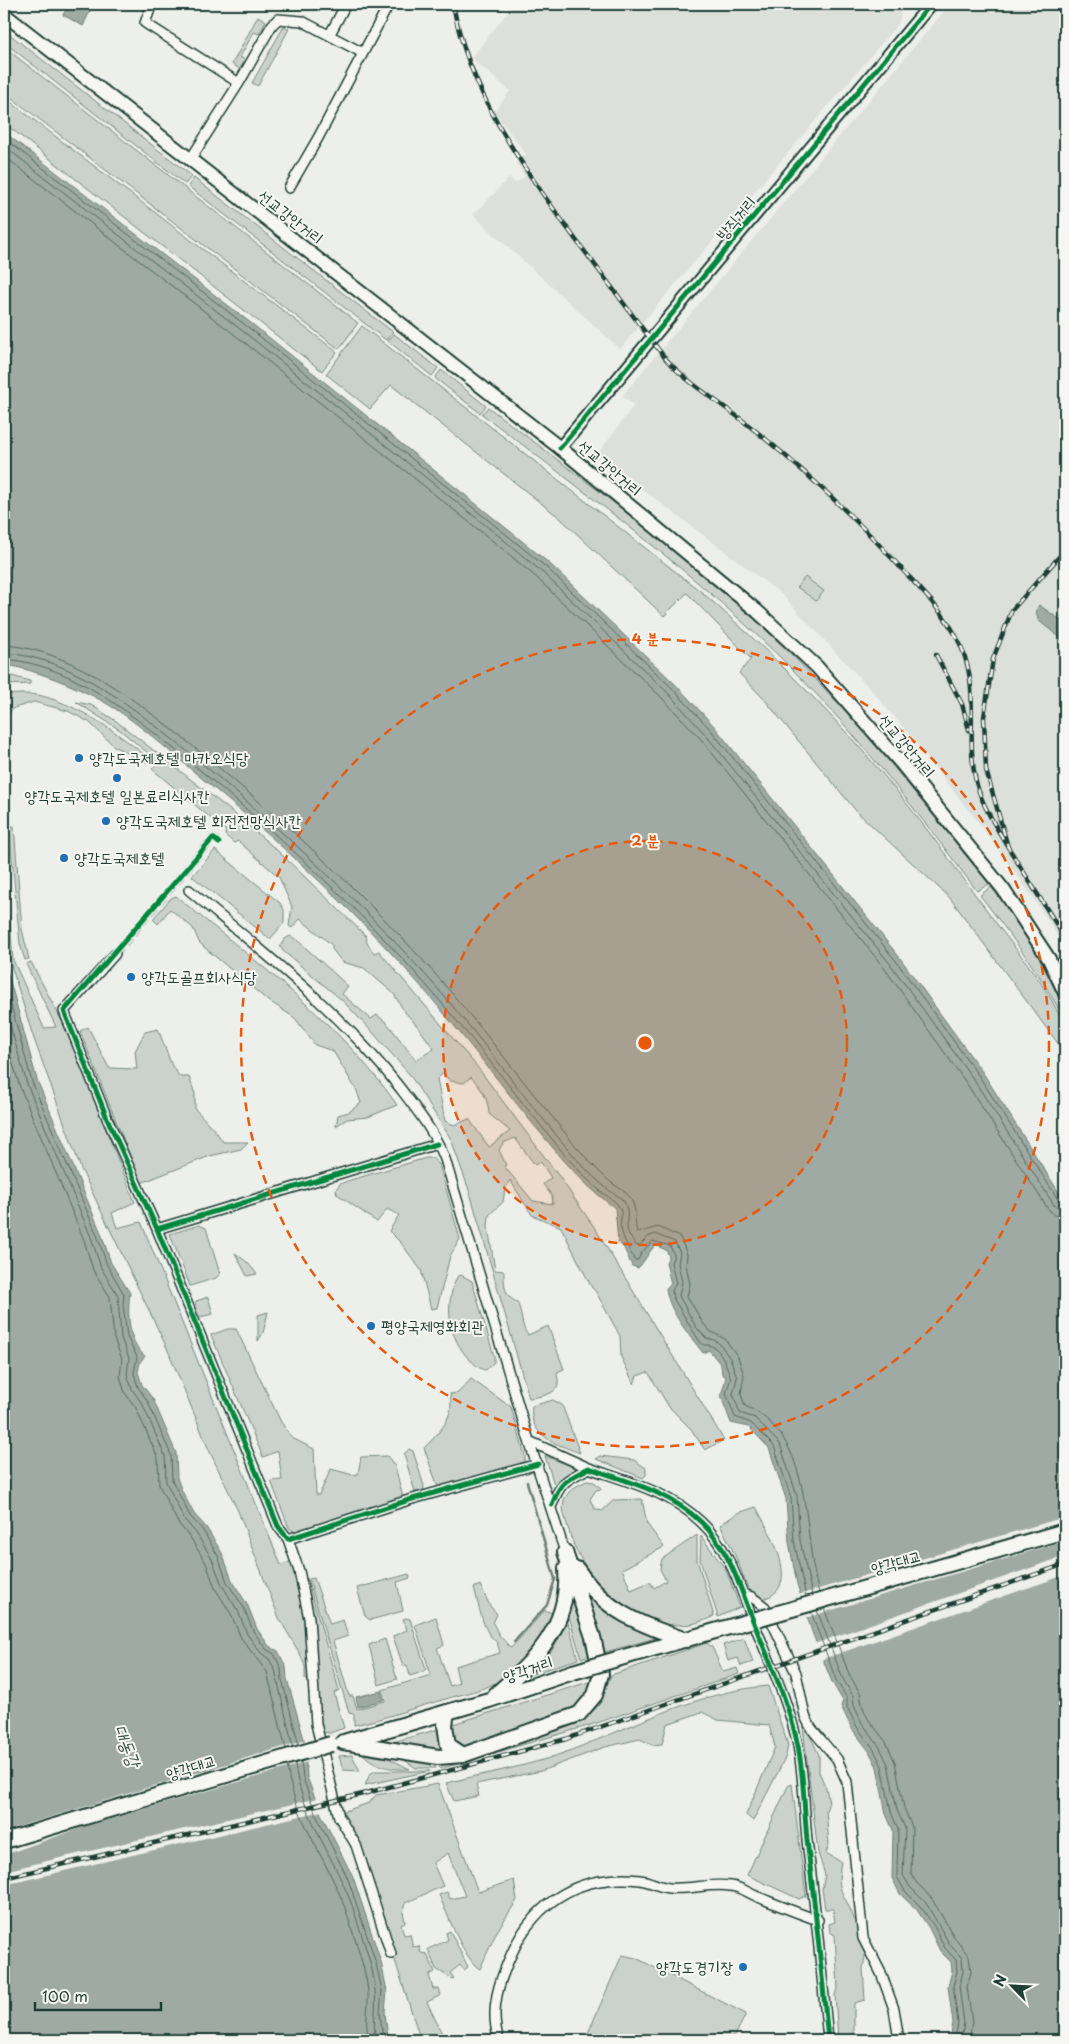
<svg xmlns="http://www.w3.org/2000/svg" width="1069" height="2044" viewBox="0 0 1069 2044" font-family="'Playpen Sans','Poor Story',sans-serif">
<rect width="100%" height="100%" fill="#edefea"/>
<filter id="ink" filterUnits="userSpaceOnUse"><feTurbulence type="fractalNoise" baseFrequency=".02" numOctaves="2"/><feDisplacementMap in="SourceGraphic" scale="10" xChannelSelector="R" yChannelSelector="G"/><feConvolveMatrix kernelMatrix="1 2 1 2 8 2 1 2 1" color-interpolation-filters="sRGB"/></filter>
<g filter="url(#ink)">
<path fill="#dce0db" d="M514,4H893L901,10L899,23L620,349L473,215L509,178L516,183L525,176L516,162L526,154L494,112L510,91L471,58Z
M950,4H1065V948L1037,903L978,822L907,732L873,692L780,593L597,455L634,405L622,396Z"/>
<path fill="#cbd2cc" stroke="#758880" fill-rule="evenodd" d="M258,16L266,21L259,34L254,32L240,57L245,60L240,69L232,64Z
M284,26L289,29L258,86L252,83Z
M4,30L192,176L185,184L4,42Z
M4,47L358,323L339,349L4,92Z
M4,97L337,352L322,371L4,123Z
M194,178L393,332L386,340L188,186Z
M362,326L704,594C762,645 817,698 868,757C912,807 951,862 991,916C1016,951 1051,988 1065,1030C1067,1037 1065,1046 1065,1053L950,898L857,812L764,699L739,673L751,659L687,593L664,616L560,518L391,385L370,409L326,374Z
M394,334L438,368L432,376L388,341Z
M441,370L486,406L480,413L435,378Z
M488,407C602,494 723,580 821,685C881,748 934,817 989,884L977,891C919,814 860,737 791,668C698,575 587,494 482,414Z
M805,577L824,591L816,601L797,587Z
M4,674L30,681V684L4,685Z
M4,695C16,694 31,693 42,696C83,707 119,734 151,760L148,763L115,747L89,722L68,711L34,702L14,708L4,717Z
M76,702L91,705L116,721L235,814L279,852L366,936L367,943L374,953L379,951L384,957L478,1068L561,1179L596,1230L724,1440L705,1450L691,1429L669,1407L648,1372L637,1376L634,1384L621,1357L620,1336L596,1292L592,1288L561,1227L532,1215L510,1180L505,1188L503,1202L489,1215L488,1227L495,1270L504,1271C504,1285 504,1296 517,1302C522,1311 521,1328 528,1335L548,1326L564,1369L557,1372C557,1376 559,1381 558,1385C556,1395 537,1397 529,1398L471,1196L451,1139L410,1075L376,1036L343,1001L283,951L280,946L285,939L290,936L297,940L348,986L342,994L371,1019L377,1015L387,1023L416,1060L434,1049L419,1028L404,1011L394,994L364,968L342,962L332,949V945L300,919L292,928L289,926L292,907L279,877L238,841L234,843L225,835L226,831L152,769L158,763L154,758L120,730ZM442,1074L451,1081L464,1083L471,1077C482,1089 488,1098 489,1114L510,1131L489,1147L469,1119L454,1125L445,1121L437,1079ZM515,1138L535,1165L541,1162L551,1178L543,1184L552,1196L553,1204L533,1201L504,1166L506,1165L499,1150L503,1143Z
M9,826H14L22,929L29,959L25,960L20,944Z
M215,850L280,903L284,910V923L270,939L192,876Z
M991,887L1027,933L1065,1010V1021C1042,975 1011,936 980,895Z
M176,896C253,960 339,1021 397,1105L368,1117L347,1119L336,1126L338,1115L349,1112L361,1103L357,1091L333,1051L315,1045L295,1018L266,999L204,947L199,942L193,928L170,909L158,924L153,919L171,898Z
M4,900L10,920L13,960L44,1028L56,1027L26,964L31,962L65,1027L135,1202L112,1213L117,1228L141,1222L281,1565L293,1561L307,1639L309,1681L305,1679V1666L300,1654L279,1618L238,1511L209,1450L167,1348L81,1169L33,1036L7,952L4,940Z
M88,1027L109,1068L137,1069L135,1051L145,1032L158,1029L172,1066L180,1077H189L195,1094V1109L217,1133L223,1142H248L241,1149L210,1156L141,1183L80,1031Z
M426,1158H432L439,1164L460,1239L450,1256L437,1308L431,1309L421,1270L401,1243L389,1231L399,1215L387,1209L377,1222L337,1194L336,1189L340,1184L347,1181Z
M199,1225L206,1228L220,1274L216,1278L190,1286L170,1234Z
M235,1253L247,1262L257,1274L247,1276Z
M461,1275L472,1281L494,1356V1362L486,1370C479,1369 476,1365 470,1360C448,1338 444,1305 457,1277Z
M208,1297L213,1314L200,1317L194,1310L196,1301Z
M268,1312L263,1333L258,1341V1315Z
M228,1329H236L281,1422L292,1438L314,1449L316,1495H319L331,1469L353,1475L358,1474L361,1457L387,1456L395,1466L403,1498L296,1532L289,1528L271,1481L282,1480L278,1451L263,1457L211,1335Z
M471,1379L511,1407L525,1456V1461L513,1467L442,1488L438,1487L424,1448C440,1432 455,1417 450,1394L458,1393Z
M553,1400L562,1405L580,1453C557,1444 528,1437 532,1406Z
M409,1449L413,1451L424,1486L423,1492H415L404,1454Z
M545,1456L576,1468L554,1484Z
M600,1456L634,1460L646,1468V1475L643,1478L596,1459Z
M587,1481L594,1482L602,1489L596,1490L590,1499L594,1508L602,1511L614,1500L642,1499L647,1524L664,1547L622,1569L631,1590L650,1582L654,1588L666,1581L660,1569L662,1559L697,1535V1560L714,1616C653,1648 587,1589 570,1534C567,1524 561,1510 564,1500C568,1490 577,1485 587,1481Z
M756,1507C766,1526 802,1583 768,1597C762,1600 755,1597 751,1592C744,1583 742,1570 737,1560C732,1548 726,1536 720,1525L738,1513Z
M701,1536L726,1570L740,1607L718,1617L700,1560Z
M409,1574L410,1578L397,1582L403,1611L370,1620L365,1616L357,1588Z
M307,1578L339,1690L334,1693L344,1728L330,1733L322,1732L317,1720Z
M314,1578L330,1624L343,1620L348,1636L333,1641L349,1696H353L357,1709L385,1701L382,1690L431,1675L415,1625L436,1617L444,1645L437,1648L450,1686L459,1683L455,1666L500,1653L497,1642C482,1633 479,1604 474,1588L480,1585L490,1606L497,1614L493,1623L499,1635L511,1648L545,1610L554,1614C542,1638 528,1665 503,1679C485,1690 462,1694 442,1700C413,1708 384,1719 354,1725V1714L349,1713L309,1579Z
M587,1597L625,1624L659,1637L602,1653Z
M571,1600L575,1601L593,1654L581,1658L568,1613Z
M407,1618L410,1619L426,1669L422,1672L410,1676L407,1665L403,1666L393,1636L407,1630L403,1619Z
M567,1619L578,1659L532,1674C549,1658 559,1641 567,1619Z
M744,1638L753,1662L741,1666L738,1658L728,1661L723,1645Z
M385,1639L397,1679L379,1685L369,1645Z
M707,1643L712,1647L723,1672L737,1668L739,1674L591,1725L440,1769L438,1761L478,1756L582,1721L599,1705L611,1675Z
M595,1680L586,1698L578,1708L463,1748L454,1743L450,1725Z
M768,1686L788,1745L786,1756L753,1821L746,1815L775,1747L769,1725L718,1720L702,1712L667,1724L662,1744L652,1745L640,1739L605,1747L541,1771L476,1784L479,1796L454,1801L446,1783C478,1775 512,1769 543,1760C618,1736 689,1692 768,1686Z
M803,1727H806L819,1755V1772L826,1788L829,1802L826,1811L829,1844L826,1853L841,1862C835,1894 846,1894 854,1919L858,1920L865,1956L863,1969L865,2000L854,2003V2040H838L835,1994L838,1989L835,1935L830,1932L829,1924L835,1922L833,1909H825L822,1889L825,1875L818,1853Z
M439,1729L445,1750L442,1752L382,1745Z
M363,1754L388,1758L410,1769C392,1770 376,1767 363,1754Z
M352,1755L360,1771L343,1770L339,1756Z
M400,1757L433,1762L436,1768H416Z
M375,1771H430L365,1785L370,1774Z
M438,1784L478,1892L514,1880L517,1900L496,1933L480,1969C464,1960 447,1913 439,1895L447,1892L450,1899L465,1896L448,1853L433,1863L443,1886L405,1903L403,1912L405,1922L401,1924L404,1935L410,1934L413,1947L419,1946L421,1953L427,1954L435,1972L429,1975L433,1989H439L441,1995L427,2002L445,2040H424L418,2032L392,1951L342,1812L369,1803L376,1795Z
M792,1784L806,1896L799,1899L747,1875L788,1786Z
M450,1931L468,1967L464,1970L460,1965L450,1973L454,1978L452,1979L436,1969L428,1949L448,1940L446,1933Z
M622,1955L636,1958L746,2014L733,2040H585Z"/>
<path fill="#9faaa4" stroke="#6c7e77" d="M69,4H76L90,11L83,26L63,15Z
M4,132L256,327L511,532L550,564L675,684L714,726L900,958L983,1073L1065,1202V2040H950L953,2023L948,1986L952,1971L951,1962L940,1951L929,1928L917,1910L900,1894L892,1878L893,1830L886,1814L877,1767L869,1751L852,1729L841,1706L843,1701L832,1682L812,1632L797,1584L789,1542L786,1499L769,1448L749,1427L731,1423L721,1396L726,1377L722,1374L721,1365L709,1350L703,1353C689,1334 669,1313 666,1288L671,1284L666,1262L669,1256L666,1250L655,1245C649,1252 642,1265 638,1268L632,1266L624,1248L618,1242L615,1208C581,1184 555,1150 528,1118C498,1080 468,1042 437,1005C365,919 280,842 193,771C167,749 134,719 104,702C72,684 40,672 4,664Z
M1039,605L1065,623V642L1038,620L1036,611Z
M4,959L37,1080L101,1233L111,1263L130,1293C127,1312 128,1343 145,1356L140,1362L138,1372L142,1385L153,1399L176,1453L177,1478L182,1491L194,1514L206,1527L222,1553L232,1580L248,1606L257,1629L269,1646L278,1651L286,1667L287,1679L304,1739L307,1777L321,1814L353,1877L381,1962L387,1991L385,2012L388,2040H4Z
M381,1691L383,1700L358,1707L356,1697Z"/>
<path fill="#edefea" d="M1065,1517V1541L805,1618L798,1595Z
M1065,1556V1575L820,1660L814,1644Z
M306,1740L308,1762L86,1826L4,1855V1831Z
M318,1798L322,1811L4,1885V1871Z"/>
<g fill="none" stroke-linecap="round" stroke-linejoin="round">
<path stroke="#526961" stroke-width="1" d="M4,138L253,331L508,536L547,568L671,687L710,729L896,961L979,1076L1059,1201L1065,1204
M4,146L249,336L504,540L542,572L667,692L705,734L891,965L974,1080L1054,1205L1065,1210
M4,156L244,342L499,546L537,578L661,697L700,738L885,969L967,1084L1048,1209L1055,1215L1065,1217
M4,645C75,649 147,709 200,752C289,825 375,904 450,991C486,1033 519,1077 554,1119C570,1140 588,1161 607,1179C614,1186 626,1190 631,1199C637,1209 634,1222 637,1233L658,1227L680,1237L687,1254L686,1265L690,1284L687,1296L703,1323L710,1331L725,1339L738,1357L744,1375L741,1394L745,1406C816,1437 801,1531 819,1593
M4,653C75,657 140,713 193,756C282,830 368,908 444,996C485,1043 521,1094 562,1142C575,1157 589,1174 605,1187C610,1192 618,1195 623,1200C629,1208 627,1217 627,1226C627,1234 632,1239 636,1245L639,1246L648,1237L655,1234L675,1242L680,1253L678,1264L682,1282L679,1296L696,1327L706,1338L714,1340L720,1344L731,1360L737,1378L733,1394L740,1413L755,1418L780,1444L797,1496L800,1540L812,1595
M4,659C75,664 137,719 190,762C279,835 365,913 440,1001C480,1047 517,1097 556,1144C569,1160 583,1176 599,1190C604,1195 616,1200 619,1207C624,1214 619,1222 621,1228C623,1240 630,1249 634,1260H638L641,1253L653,1241L670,1246L674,1255L671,1263L676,1283L672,1291L673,1298L700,1342L704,1345C721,1343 726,1366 731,1378L726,1393L735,1417L751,1423L774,1446L791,1498L794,1541L806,1597
M4,979L32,1082L97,1235L107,1265L124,1294L123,1305L127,1337L137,1357L134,1373L138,1387L148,1402L171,1455L172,1480L190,1516L202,1529L218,1556L227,1582L244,1608L253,1631L266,1649L274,1654L281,1668L282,1680L299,1745
M4,1004L27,1084L91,1237L101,1268L118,1295L121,1338L129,1358L127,1374L132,1389L143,1405L165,1456L166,1482L184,1519L196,1533L212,1559L222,1585L238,1611L247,1634L261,1653L269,1659L275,1670L293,1747
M4,1034L20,1087L84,1240L93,1270L110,1297L114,1339L122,1359L120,1376L125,1393L136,1408L158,1458L159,1485L178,1523L190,1537L206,1563L215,1588L231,1614L241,1638L267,1672L286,1749
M824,1608L849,1674L860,1693L862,1705L868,1719L886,1742L895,1762L904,1808L912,1827L911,1874L916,1882L932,1899L956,1940L969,1956L971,1972L967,1987L972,2023L969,2040
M817,1610L842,1677L853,1696L854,1706L862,1723L879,1746L888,1764L897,1810L905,1828L903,1875L910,1887L926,1903L950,1945L962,1958L963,1972L959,1986L964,2023L961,2040
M811,1612L836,1680L847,1698V1707L857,1727L873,1748L882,1766L891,1812L898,1829L897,1877L905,1891L921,1907L934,1926L945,1948L956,1960L957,1972L953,1986L958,2023L955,2040
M301,1761L303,1778L316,1815L348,1879L376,1963L382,1991L380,2012L383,2040
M295,1763C300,1816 339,1863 355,1914C362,1939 374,1966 375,1991C377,2008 372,2024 376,2040
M287,1765C293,1820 332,1865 348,1917C355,1941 365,1966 368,1991C369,2007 364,2024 369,2040"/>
<path stroke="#6c7e77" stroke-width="2.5" d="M514,1642L547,1605L555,1579L527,1482"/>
<path stroke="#c4cbc6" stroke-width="9" stroke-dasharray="9 4.5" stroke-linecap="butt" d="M115,954L213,838L219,843"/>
<defs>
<path id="minor" d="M152,4L145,23L239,83
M330,34L346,4
M190,160L239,83L272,25L278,19L302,21L363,53
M289,188L318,138L389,4
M189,890C263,952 340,1011 400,1088C417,1110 435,1133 445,1159L529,1441L565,1552
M115,954L64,1011L107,1118L157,1229
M437,1144L157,1229L278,1526L288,1539L409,1500L538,1464
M529,1441L589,1468
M552,1505C561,1480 567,1480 589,1468C629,1482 670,1492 701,1522C728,1547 739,1584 752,1618C768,1659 789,1702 798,1746C804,1777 804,1809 807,1840C815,1907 822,1973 828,2040
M288,1539L299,1571L309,1618L316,1724L339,1817L356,1845L391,1954
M743,1594L752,1597L765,1607L796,1673L805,1716L811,1728L837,1759L847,1782L863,1938L881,1973L894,2009L899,2040
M499,2040C489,2010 499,1981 512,1953C536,1899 582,1874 640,1880C650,1881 659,1887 669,1888C689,1890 710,1883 730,1886C739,1886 749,1893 758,1897C778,1905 797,1913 818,1920"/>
<path id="tertiary" d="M560,448L931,4"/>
<path id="secondary" d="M4,14L560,448L757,611L817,667L901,763L1003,889L1049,959L1065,993"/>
<path id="primary" d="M577,1569C605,1612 640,1624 686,1640
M617,1659L736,1625
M495,1695C536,1659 570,1627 566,1568
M447,1712L445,1725L448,1745L463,1755
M347,1741L489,1700L573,1672
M343,1742L438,1757L463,1755L579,1714L595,1695L601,1674L593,1637L565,1552"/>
</defs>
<use href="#minor" stroke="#1f3d34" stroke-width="12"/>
<use href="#tertiary" stroke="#1f3d34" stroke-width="15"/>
<use href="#secondary" stroke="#1f3d34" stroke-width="16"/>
<use href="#primary" stroke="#1f3d34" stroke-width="18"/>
<use href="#minor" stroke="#f6f6f2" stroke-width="9"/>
<use href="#tertiary" stroke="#f6f6f2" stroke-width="11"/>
<use href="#secondary" stroke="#f6f6f2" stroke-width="12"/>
<use href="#primary" stroke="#f6f6f2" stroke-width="14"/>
<defs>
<path id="rail" d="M453,4C469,94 523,167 576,240C606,279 635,319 665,358C687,383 716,400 742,420C799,465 851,513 900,567C919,588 940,608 955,634C984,686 964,731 976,782C982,805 996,827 1008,847
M1065,550L1012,610L993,659L984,717L986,770L1008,847L1065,938
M936,655L962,704L969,730
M4,1878L363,1794L566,1739L1065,1564"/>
</defs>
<use href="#rail" stroke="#1f3d34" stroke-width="4.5"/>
<use href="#rail" stroke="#f6f6f2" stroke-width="2.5" stroke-dasharray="8" stroke-linecap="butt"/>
<defs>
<path id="primary-bridge" d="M736,1625L1065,1531
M573,1672L617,1659
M4,1841L331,1744"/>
</defs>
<use href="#primary-bridge" stroke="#1f3d34" stroke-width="18" stroke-linecap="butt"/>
<use href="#primary-bridge" stroke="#f6f6f2" stroke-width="14"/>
<defs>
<path id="cycleway" d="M560,448L931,4
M437,1144L157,1229L278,1526L288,1539L409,1500L538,1464
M157,1229L107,1118L64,1011L213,838L219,843
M552,1505C561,1480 567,1480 589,1468C629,1482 670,1492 701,1522C728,1547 739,1584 752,1618C768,1659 789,1702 798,1746C804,1777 804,1809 807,1840C815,1907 822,1973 828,2040"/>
</defs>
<use href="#cycleway" stroke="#f6f6f2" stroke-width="8"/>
<use href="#cycleway" stroke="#00873e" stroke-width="5"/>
</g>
</g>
<circle cx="645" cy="1043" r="202" fill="#e8590c" fill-opacity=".12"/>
<g fill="none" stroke="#e8590c" stroke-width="2.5" stroke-dasharray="9 6">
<circle cx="645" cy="1043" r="202"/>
<circle cx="645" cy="1043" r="404"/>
</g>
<g fill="#1f6fb2" stroke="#f6f6f2" stroke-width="2">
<circle cx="79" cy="758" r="5"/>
<circle cx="117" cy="778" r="5"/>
<circle cx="106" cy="821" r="5"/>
<circle cx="64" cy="858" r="5"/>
<circle cx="131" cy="977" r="5"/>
<circle cx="371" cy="1326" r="5"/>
<circle cx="743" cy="1967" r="5"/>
</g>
<g text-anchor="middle" stroke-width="4" stroke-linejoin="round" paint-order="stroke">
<g font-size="16" fill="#1f3d34" stroke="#f6f6f2">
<text transform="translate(291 217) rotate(38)" y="6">선교강안거리</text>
<text transform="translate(736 218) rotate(-50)" y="6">방직거리</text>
<text transform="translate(610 468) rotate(40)" y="6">선교강안거리</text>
<text transform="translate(907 746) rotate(50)" y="6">선교강안거리</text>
<text transform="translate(896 1562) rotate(-16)" y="6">양각대교</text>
<text transform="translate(528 1669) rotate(-18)" y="6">양각거리</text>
<text transform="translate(191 1767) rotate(-17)" y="6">양각대교</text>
</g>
<g font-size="16" fill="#1f3d34" stroke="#f6f6f2" text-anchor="start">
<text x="89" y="764">양각도국제호텔 마카오식당</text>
<text x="117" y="802" text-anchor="middle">양각도국제호텔 일본료리식사칸</text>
<text x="116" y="827">양각도국제호텔 회전전망식사칸</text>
<text x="74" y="864">양각도국제호텔</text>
<text x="141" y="983">양각도골프회사식당</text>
<text x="381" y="1332">평양국제영화회관</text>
<text x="733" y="1973" text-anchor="end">양각도경기장</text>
</g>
<g font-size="18" font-style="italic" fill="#3f5850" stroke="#f6f6f2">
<text transform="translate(127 1746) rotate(69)" y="6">대동강</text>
</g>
</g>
<circle cx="645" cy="1043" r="8" fill="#e8590c" stroke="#f6f6f2" stroke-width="2.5"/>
<g font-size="15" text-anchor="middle" font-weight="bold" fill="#e8590c" stroke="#f6f6f2" stroke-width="4" stroke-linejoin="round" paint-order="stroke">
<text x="645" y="644">4 분</text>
<text x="645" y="846">2 분</text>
</g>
<rect width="1069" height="2044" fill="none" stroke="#f6f6f2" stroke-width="20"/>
<rect x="10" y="10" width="1049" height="2024" fill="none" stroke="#1f3d34" stroke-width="2" filter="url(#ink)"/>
<g transform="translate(1012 1986) rotate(294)" stroke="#f6f6f2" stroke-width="4" paint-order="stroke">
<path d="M0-4L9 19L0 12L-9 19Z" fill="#1f3d34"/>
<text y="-8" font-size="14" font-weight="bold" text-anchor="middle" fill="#1f3d34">N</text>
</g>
<path d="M35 2002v8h126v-8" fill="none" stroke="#1f3d34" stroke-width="2.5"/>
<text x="42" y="2002" font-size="15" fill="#1f3d34" stroke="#f6f6f2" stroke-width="4" paint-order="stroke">100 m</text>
</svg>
